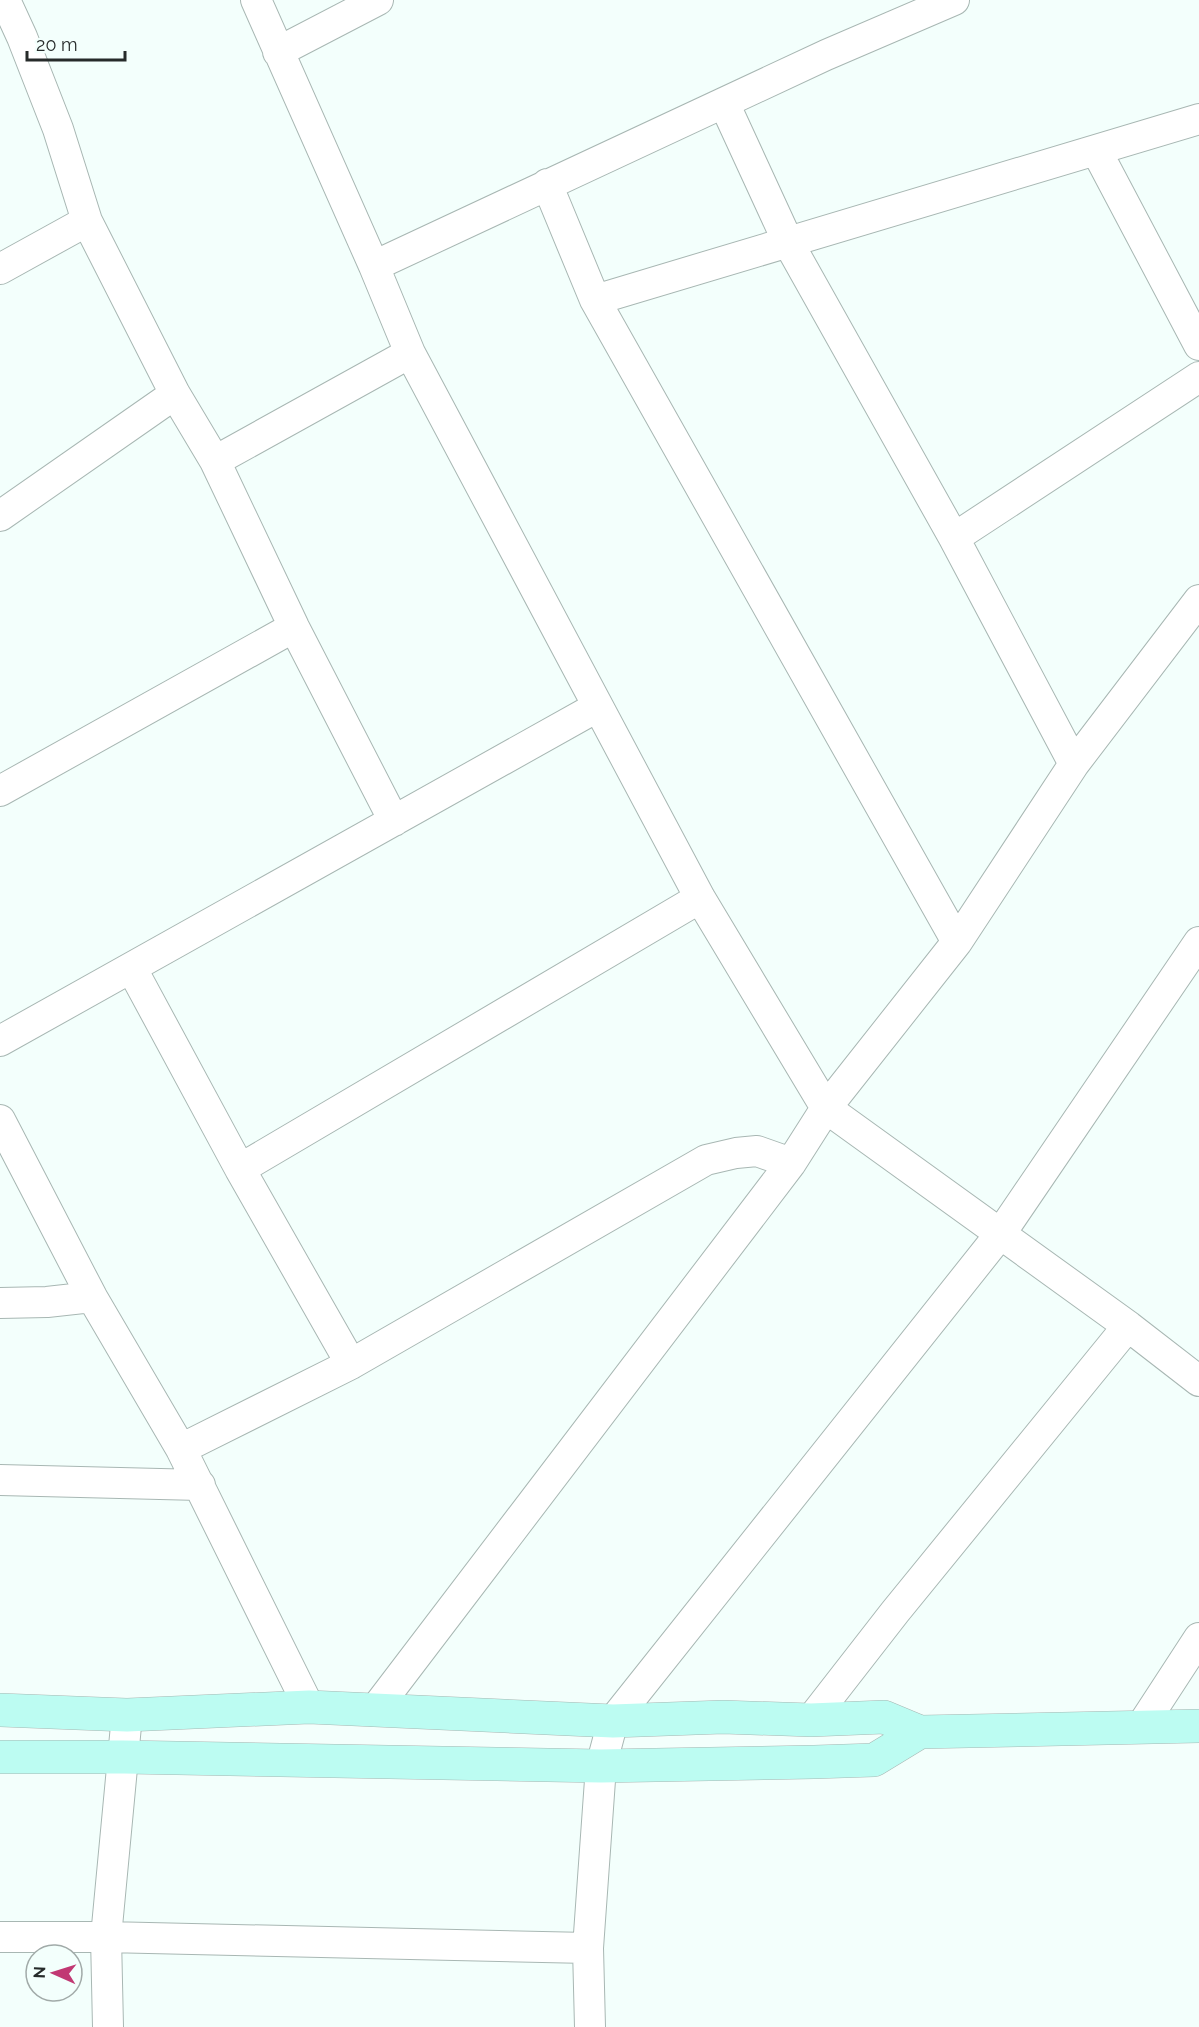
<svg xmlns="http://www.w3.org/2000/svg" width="1199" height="2027" viewBox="0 0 1199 2027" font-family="Raleway,sans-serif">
<rect width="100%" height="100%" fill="#f3fffc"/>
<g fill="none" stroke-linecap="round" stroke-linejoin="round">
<defs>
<path id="street" d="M5,0L22,37L58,129L87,221L175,394L215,461L294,627L394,821
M256,0L374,266L410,353L700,898L826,1108L1128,1326L1199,1381
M278,52L378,0
M724,103L788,242L954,538L1074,764
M1096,150L1199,345
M547,184L595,300L957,942
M374,266L826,55L954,0
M0,269L87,221
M595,300L1199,119
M215,461L410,353
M0,516L175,394
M954,538L1199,377
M0,791L294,627
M132,969L240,1169L351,1364
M0,1041L597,707
M0,1120L92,1297L181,1449L309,1707
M240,1169L700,898
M0,1303L47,1302L92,1297
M181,1449L351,1364L706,1160L736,1153L757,1151L791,1163
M0,1480L200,1485
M374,1711L791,1163L826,1108L957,942L1074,764L1199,600
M811,1720L895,1612L1128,1326
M1141,1727L1199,1638
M0,1937H106L588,1948
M108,2027L106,1937L127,1715
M590,2027L588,1948L601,1766L613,1721L1001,1233L1199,942"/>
<path id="secondary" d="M0,1710L127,1715L309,1707L613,1721L723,1717L811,1720L884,1717L920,1732L1199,1726
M0,1757H124L601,1766L814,1762L874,1760L920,1732"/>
</defs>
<use href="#street" stroke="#a8b7b3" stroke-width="32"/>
<use href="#secondary" stroke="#a8b7b3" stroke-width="34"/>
<use href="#street" stroke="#fff" stroke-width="30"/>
<use href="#secondary" stroke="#bcfcf2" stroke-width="33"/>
</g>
<g transform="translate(54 1973) rotate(273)"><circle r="28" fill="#f3fffc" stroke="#a1aaa8" stroke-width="1.5"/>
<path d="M0-4.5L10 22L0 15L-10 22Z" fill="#c13873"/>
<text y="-9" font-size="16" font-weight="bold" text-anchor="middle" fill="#262b2a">N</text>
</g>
<path d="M27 51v9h98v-9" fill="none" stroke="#262b2a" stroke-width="3"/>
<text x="36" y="51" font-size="18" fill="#262b2a" stroke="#f3fffc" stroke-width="4.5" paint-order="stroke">20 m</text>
</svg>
